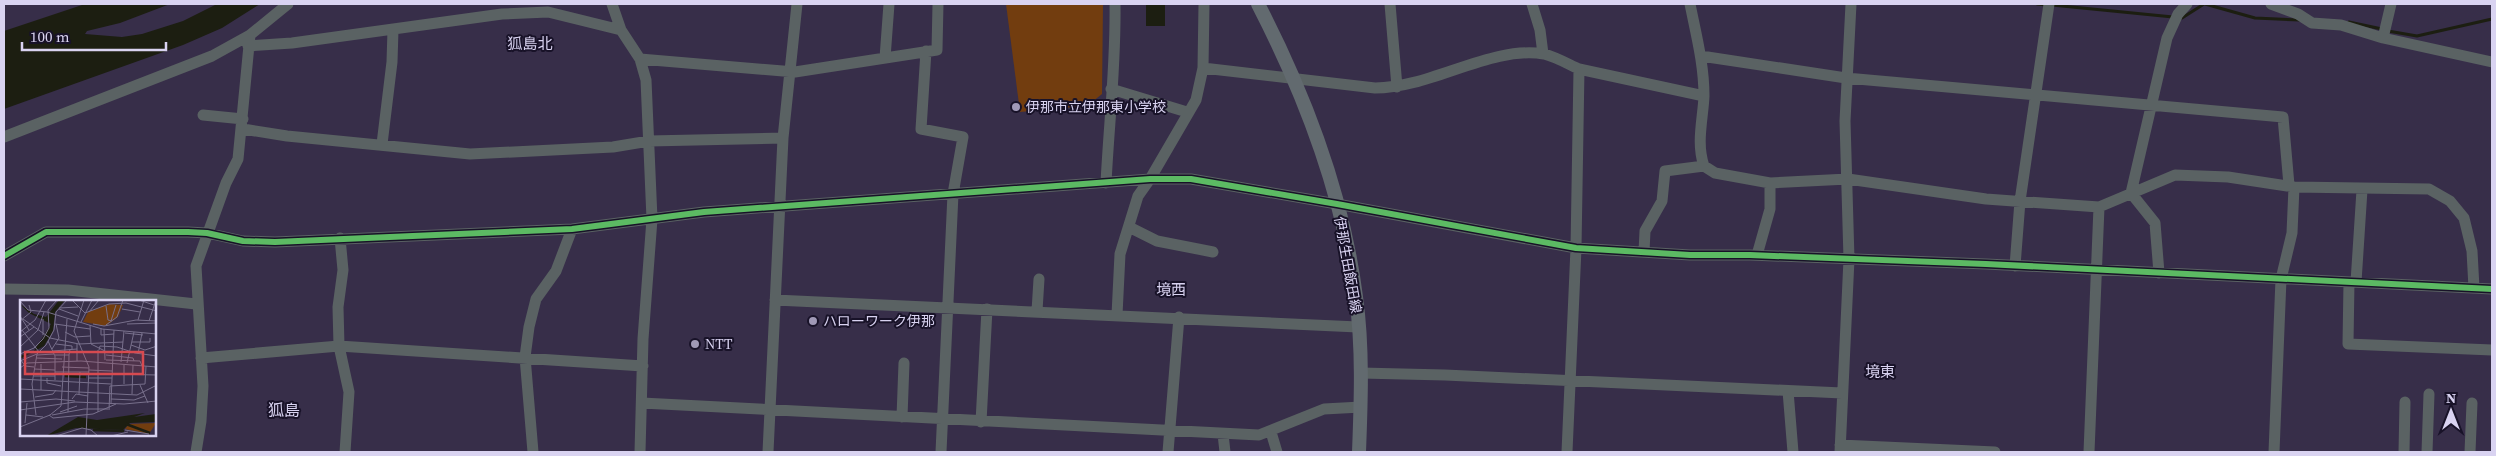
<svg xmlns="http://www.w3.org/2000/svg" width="2496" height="456" viewBox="0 0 2496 456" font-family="'Source Serif 4','Noto Sans JP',serif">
<rect width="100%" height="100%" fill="#372e49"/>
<path fill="#723d0f" d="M1006,4H1103L1102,94L1087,106L1020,112Z"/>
<path fill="#1c1e11" d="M85,4H170L120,23L87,31L85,34L122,37L142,34L183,21L217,4H260L222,28L183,45L4,109V31Z
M1146,4H1165V26H1146Z"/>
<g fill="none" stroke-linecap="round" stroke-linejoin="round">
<path stroke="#1c1e11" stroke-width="3" d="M2037,4L2046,5
M2205,4L2255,18L2300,20
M2052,5L2173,17
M2179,17L2182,18L2204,4
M2349,22L2382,29
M2388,31L2417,36L2492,19"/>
<path stroke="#5a6263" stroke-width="11" d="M612,4L621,30L640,59L646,80L652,219L643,339L640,452
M1390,4L1397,87
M1532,4L1540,30L1543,54
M2271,4L2298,14L2312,23L2341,25L2383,38L2492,62
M2383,38L2391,4
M248,46L292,43L502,14L548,12L621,30
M926,51L921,129L963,137L953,194L941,452
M1701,56L1846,78L2283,117L2289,185
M885,58L889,4
M640,59L795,72L937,50L938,4
M1203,68L1375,88C1431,88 1491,45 1544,54C1556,57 1568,64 1579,69L1576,248L1567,452
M1579,69L1704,96
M1111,89L1187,112
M203,115L243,119
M243,129L287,136L470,154L613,147L649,141L783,138
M4,137L212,56L250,35L288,4
M382,144L392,62L393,30
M1704,166L1715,173L1770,183L1848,179L1986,199L2099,207L2175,175L2228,177L2294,187L2429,189L2450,201L2464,218L2472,251L2474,288
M1106,183C1109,123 1116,64 1115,4
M2131,193L2167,38L2178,14L2187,4
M2131,193L2155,223L2159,273
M1129,227L1157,241L1213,252
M340,238L343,270L338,307L339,346L349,392L345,452
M1644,252L1645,231L1662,201L1665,171L1704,166C1696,143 1703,119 1704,96C1704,64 1696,34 1690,4
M1757,255L1770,209V183
M4,256L46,232H188L207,233L243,241L275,242L572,229L704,212L1150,179H1191L1337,204L1576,248L1690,255H1750L1986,264L2492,289
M2015,266L2020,201L2049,4
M2349,282L2348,344L2492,350
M2356,282L2362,190
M4,289L68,290L196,304
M775,300L1358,327
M1037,311L1039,279
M1117,315L1120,254L1138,196L1150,179L1196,100L1203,68L1204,4
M201,358L339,346L643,366
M1361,373L1445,375L1842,393
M1788,391L1793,452
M642,403L1259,435L1324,409L1361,407
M902,417L904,363
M981,422L987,309
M1271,432L1277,452
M1223,434L1225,452
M1840,445L1995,452
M196,452L201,421L203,386L196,266L226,183L238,159L250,35
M533,452L525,357L529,327L536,299L556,271L572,229
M768,452L783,138L797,4
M1168,452L1179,317
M1840,452L1849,259L1845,121L1851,4
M2089,452L2099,207
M2274,452L2281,279L2292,233L2294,187
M2404,452L2405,402
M2427,452L2429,394
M2470,452L2472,403"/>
<path stroke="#626a6f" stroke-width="14" d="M1258,4C1305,95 1343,194 1356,297C1363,348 1361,401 1359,452"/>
<defs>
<path id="cycleway" d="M4,256L46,232H188L207,233L243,241L275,242L572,229L704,212L1150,179H1191L1337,204L1576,248L1690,255H1750L1986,264L2492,289"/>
</defs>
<use href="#cycleway" stroke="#181228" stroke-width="9"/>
<use href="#cycleway" stroke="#5cba63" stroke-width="6"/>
</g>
<g fill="#a099b6" stroke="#181228" stroke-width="2">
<circle cx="1016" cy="107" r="5"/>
<circle cx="813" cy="321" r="5"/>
<circle cx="695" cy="344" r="5"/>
</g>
<g text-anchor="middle" stroke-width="4" stroke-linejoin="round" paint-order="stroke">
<g font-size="14" fill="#d9d3f1" stroke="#181228" text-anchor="start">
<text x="1026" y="112">伊那市立伊那東小学校</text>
<text x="823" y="326">ハローワーク伊那</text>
<text x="705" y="349">NTT</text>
</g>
<g font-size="14" fill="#d9d3f1" stroke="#181228">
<text transform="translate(1348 265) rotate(80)" y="5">伊那生田飯田線</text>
</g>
<g font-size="15" fill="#d9d3f1" stroke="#181228">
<text x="530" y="49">狐島北</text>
<text x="1171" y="295">境西</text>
<text x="1880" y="377">境東</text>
</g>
<g font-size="16" fill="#d9d3f1" stroke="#181228">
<text x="284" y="416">狐島</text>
</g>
</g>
<g transform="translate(20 300)">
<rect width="136" height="136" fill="#372e49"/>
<path d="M89,4L103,5L98,17L86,26L63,22L68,12ZM136,123L129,134L105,129L109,124Z" fill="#723d0f"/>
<path d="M39,0H45L35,12L33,31L24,46L0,59V56L14,51L31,24L9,13L0,4L14,14L26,17ZM125,113L114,117L136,114V122L110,123L103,130L56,128L26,136L58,117L77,120Z" fill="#1c1e11"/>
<path fill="none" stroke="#1c1e11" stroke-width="2.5" d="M93,52L109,53M45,76L66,77M106,124L130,133M73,130L104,131"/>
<path fill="none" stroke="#78708c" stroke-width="1" d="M52,0L65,13L89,4L106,3L137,11M64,0L54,31L69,67L66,136M119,0L134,5M0,1L8,10L27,12L82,29L137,34M86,6L88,20L92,21M39,8L58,7M39,9L58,16M102,9L120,12M69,12L79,0M0,16L9,30M3,19L30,38L59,44L103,42M118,20L124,0M0,21L11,12L9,5M91,21L96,5M129,21L136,0M61,22L72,0M35,24L70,29M73,24L84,26L116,20L137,21M107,24L137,23M70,25L71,44L85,51M86,25L97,17L103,0M81,28V35L94,34M84,29L85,60M2,30L19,52M0,32L15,20L26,0M45,32L55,37L70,36M105,33L123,35M23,35V19M0,37L14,27M28,41L35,56V80M112,42H130V38M36,44L52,46V49M57,44V61M111,45L125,50L137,46M0,47L18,30L24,12M32,49L39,38L36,24M79,50L80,46L97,47L115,53L137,56M33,51L57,49M0,54L14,48L23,39L29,28L28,10L37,0M118,54L122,33M17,55L34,54M35,55H49L50,49M86,55L113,58L114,61M16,58L42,59M1,60L5,66L14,67M86,60L120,61L122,66M0,61L17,54L26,45L34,30L36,12L47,0M101,62L104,31M107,63L114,32M21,64V90M42,67L69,68M0,68L7,63L61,61L137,67M14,69L35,70M69,70L92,71M35,72H69M92,74L137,75M14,76H35M27,78V83L41,86M69,78H92M0,79L91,84M104,84V65M120,85L128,103M0,89L117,95L137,85M59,94L60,72M112,94L113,65M15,97L33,94L36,90M52,99L56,94L68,96M91,99L114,100L125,96M0,102L36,99L55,101M91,103L94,30M0,110L55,102L104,104L137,101M89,110L90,86L125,84L126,66M40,112L57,106M48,112L49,55M78,112V50M6,115L23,117M16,115L12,84L17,54M29,115L33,118L73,114L96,104M32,115L64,109H88M5,123L7,103M0,127L30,115L41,106L47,19M105,130L129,134M36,136L62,128L71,130L78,136M91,136L108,132"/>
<path fill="#d74a50" fill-opacity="0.15" stroke="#d74a50" stroke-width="2.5" d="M5,52H123V74H5Z"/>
<rect width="136" height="136" fill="none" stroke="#d9d3f1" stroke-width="2.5"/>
</g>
<rect width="2496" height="456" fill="none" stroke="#d9d3f1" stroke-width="10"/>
<g transform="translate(2451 411)" stroke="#181228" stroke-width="4" paint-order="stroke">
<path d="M0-4L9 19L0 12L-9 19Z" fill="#d9d3f1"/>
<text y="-8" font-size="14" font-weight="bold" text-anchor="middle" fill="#d9d3f1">N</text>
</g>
<path d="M22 42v8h144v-8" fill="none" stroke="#d9d3f1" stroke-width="2.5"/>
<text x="30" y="42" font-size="15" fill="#d9d3f1" stroke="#181228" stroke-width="4" paint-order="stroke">100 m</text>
</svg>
